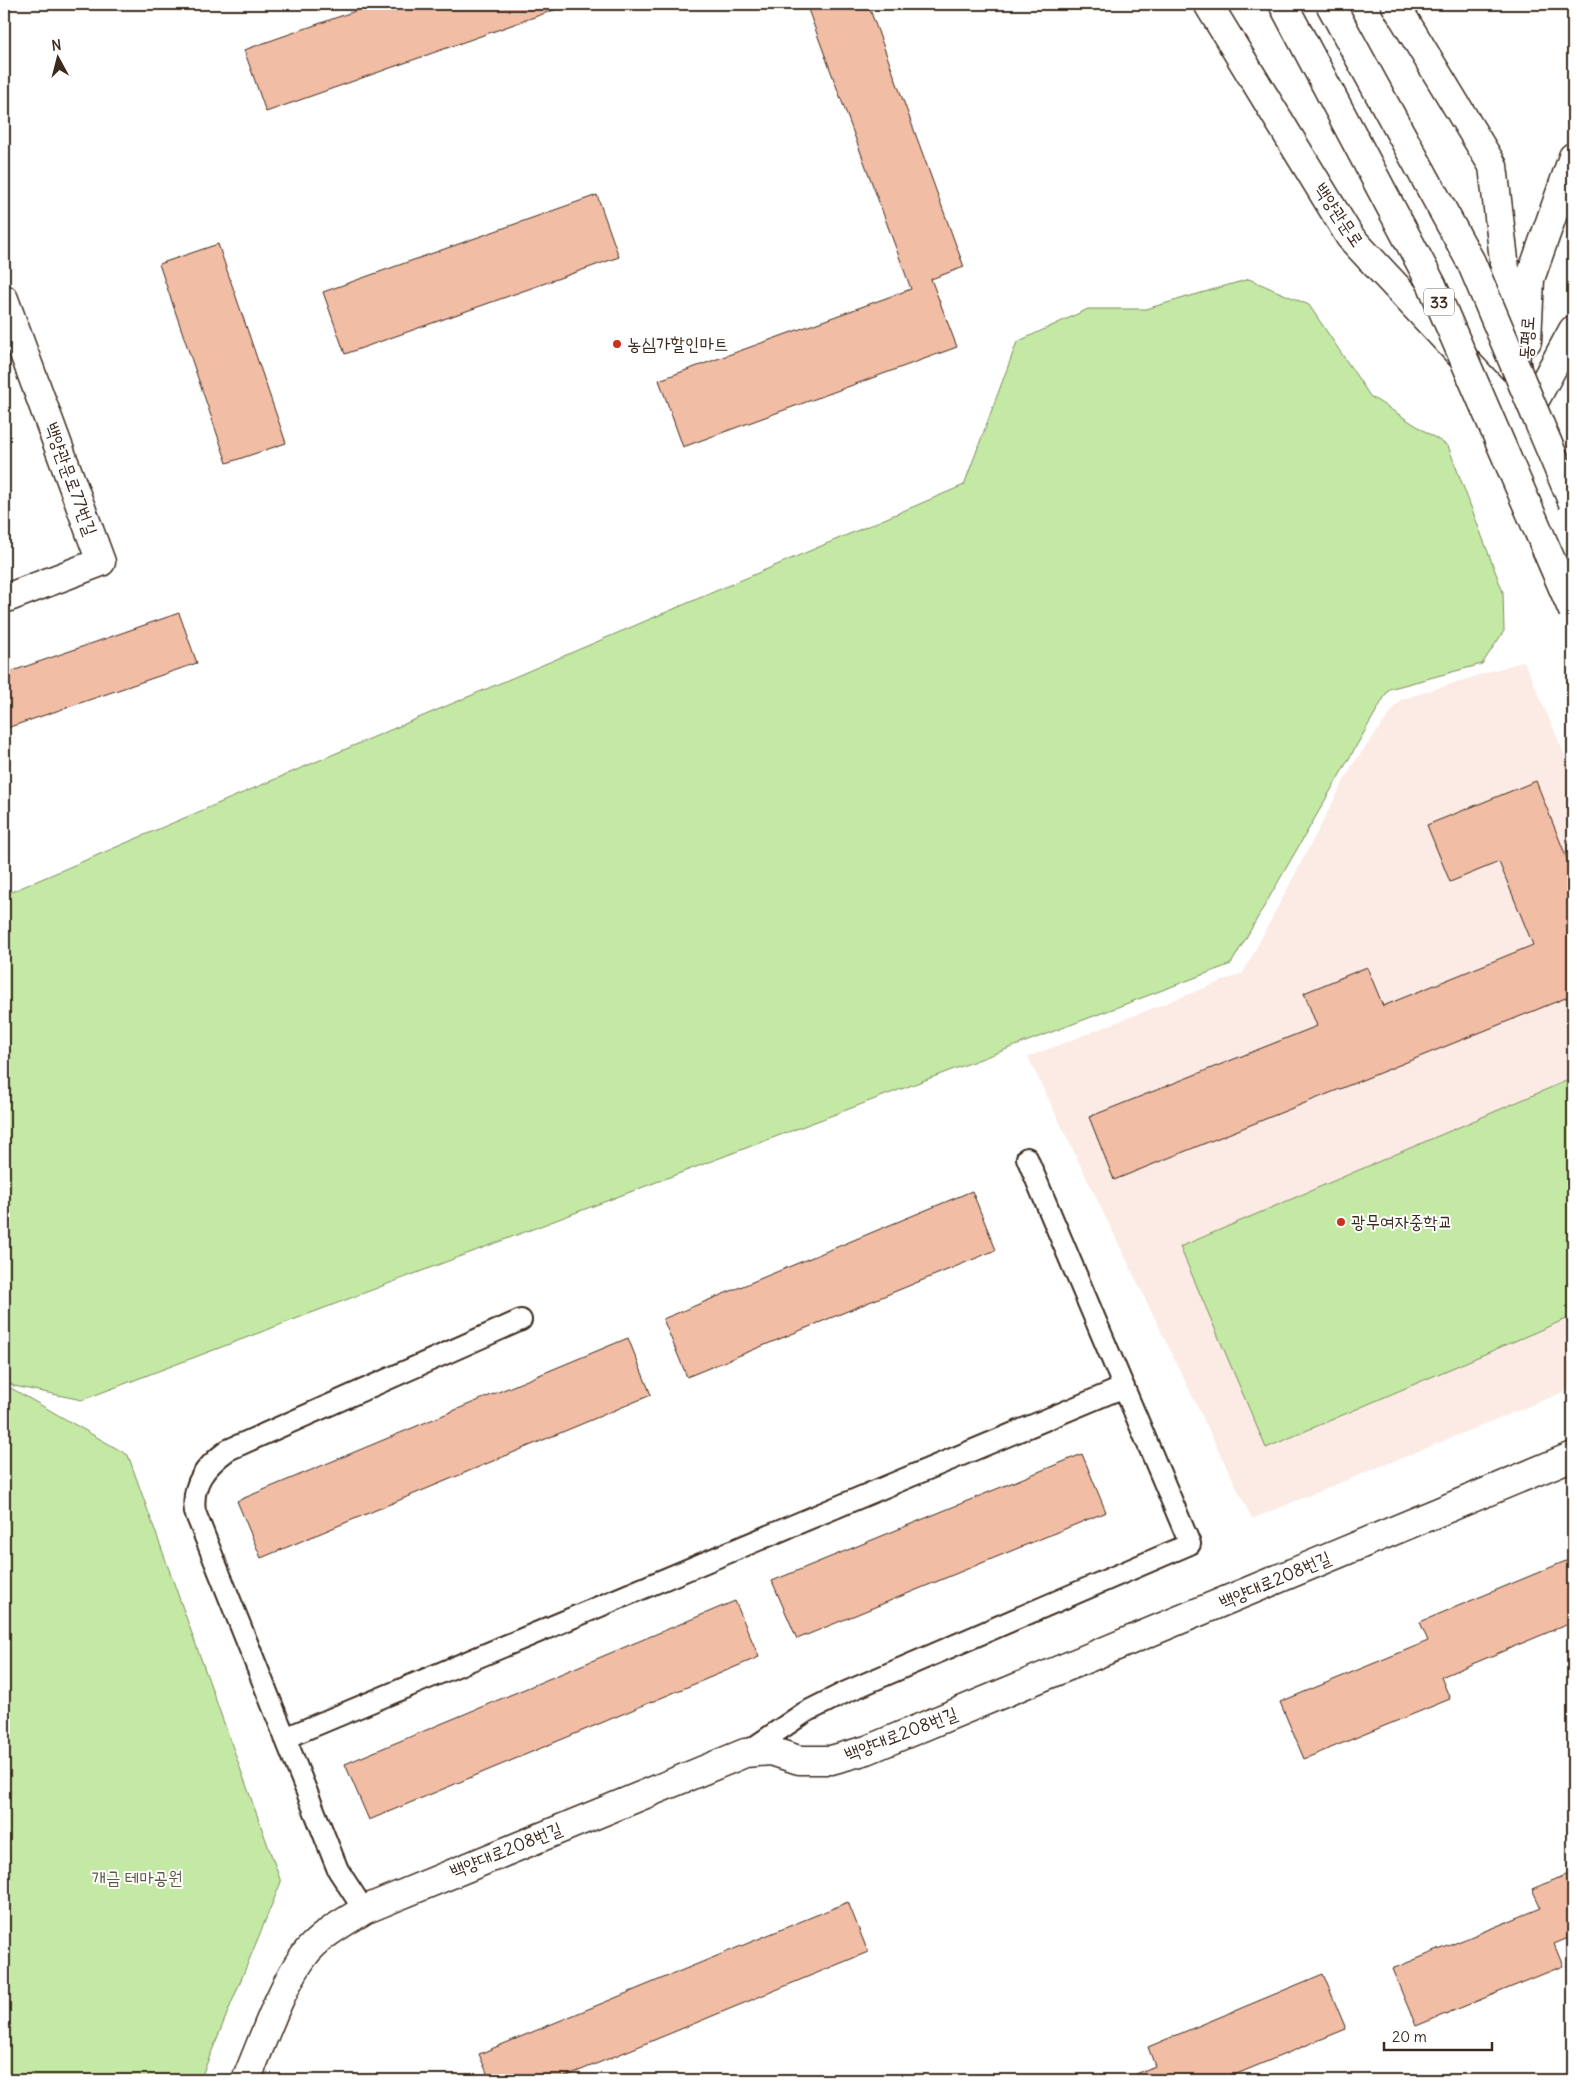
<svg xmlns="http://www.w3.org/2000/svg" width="1577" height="2084" viewBox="0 0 1577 2084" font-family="Delius,'Poor Story',sans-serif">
<rect width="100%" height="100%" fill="#fff"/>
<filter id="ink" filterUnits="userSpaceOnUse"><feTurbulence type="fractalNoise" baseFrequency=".02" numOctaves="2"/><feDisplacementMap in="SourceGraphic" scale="10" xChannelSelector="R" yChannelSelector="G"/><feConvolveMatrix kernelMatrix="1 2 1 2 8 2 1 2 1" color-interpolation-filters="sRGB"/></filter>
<g filter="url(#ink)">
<path fill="#fbebe4" d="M1524,661L1573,774V1388L1252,1519L1028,1057L1243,973L1353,764L1400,700Z"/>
<path fill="#c3e9a4" stroke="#7f8a61" d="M1249,279L1309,305L1370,396L1448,446L1503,592L1504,631L1482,664L1389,689L1231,964L82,1400L14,1386L4,1380V895L964,485L1017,342L1088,309H1146Z
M1573,1078V1316L1266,1448L1180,1247Z
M4,1384L128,1455L281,1882L200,2080H4Z"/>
<path fill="#f2bda5" stroke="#3b2a1e" d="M375,4H571L266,112L244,50Z
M806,4H868L964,267L931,279L957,347L683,447L659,380L911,289Z
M597,195L619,257L345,354L323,292Z
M218,244L286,443L227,463L159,264Z
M179,613L197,663L4,729V674Z
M1536,781L1573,874V995L1114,1180L1089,1117L1317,1026L1304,993L1367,967L1383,1006L1533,945L1499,862L1450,882L1427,825Z
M972,1191L996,1250L687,1377L663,1319Z
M628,1338L651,1395L261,1558L237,1501Z
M1082,1454L1106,1512L797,1639L772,1581Z
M1573,1558V1622L1441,1677L1450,1699L1304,1759L1280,1702L1428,1641L1420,1622Z
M735,1601L759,1657L369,1820L345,1764Z
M1573,1872V1936L1554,1944L1563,1966L1416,2026L1392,1969L1541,1908L1532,1889Z
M848,1902L868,1952L557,2080H490L479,2054Z
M1323,1974L1346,2029L1222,2080H1122L1155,2066L1148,2047Z"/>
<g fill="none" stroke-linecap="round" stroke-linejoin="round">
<defs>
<path id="lane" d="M285,1738L1124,1387
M747,1752L804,1713L846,1692L1190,1544L1027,1158
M364,1910L338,1870L195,1512C191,1483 206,1466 228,1450L521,1320"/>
<path id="street" d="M4,299L101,562L4,599
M246,2080C262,2043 280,1989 303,1957C318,1936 343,1923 364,1910L745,1753L771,1751L799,1760H831L867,1750L1573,1456"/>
<path id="secondary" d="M1208,4L1350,237L1523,422
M1395,4L1493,166L1523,422L1573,543
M1527,341L1530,279L1573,157
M1523,422L1573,330"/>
</defs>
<use href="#lane" stroke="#3b2a1e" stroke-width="24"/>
<use href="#street" stroke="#3b2a1e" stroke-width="31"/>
<use href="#secondary" stroke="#3b2a1e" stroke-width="31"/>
<use href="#lane" stroke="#fff" stroke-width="20"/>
<use href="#street" stroke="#fff" stroke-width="28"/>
<use href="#secondary" stroke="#fff" stroke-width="28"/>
<defs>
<path id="highway-bridge" d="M1283,4L1432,285L1573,611
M1330,4L1471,262L1573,503"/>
</defs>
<use href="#highway-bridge" stroke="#3b2a1e" stroke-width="31" stroke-linecap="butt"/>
<use href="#highway-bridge" stroke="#fff" stroke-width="28"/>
</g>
</g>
<g fill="#c8321e" stroke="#fff" stroke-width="2">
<circle cx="617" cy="344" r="5"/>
<circle cx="1341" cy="1222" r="5"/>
</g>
<g text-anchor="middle" stroke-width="4" stroke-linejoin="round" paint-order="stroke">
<rect fill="#fff" stroke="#766a62" stroke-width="1" x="1424" y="288.5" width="30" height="27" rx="4"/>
<g font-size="16" font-weight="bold" fill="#3b2a1e">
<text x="1439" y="308">33</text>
</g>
<g font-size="18" fill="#3b2a1e" stroke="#fff">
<text transform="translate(1339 215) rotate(56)" y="6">백양관문로</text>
<text transform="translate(1527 338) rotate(-87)" y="6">동평로</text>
<text transform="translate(71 479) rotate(70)" y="6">백양관문로77번길</text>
<text transform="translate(1275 1580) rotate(-23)" y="6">백양대로208번길</text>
<text transform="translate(901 1734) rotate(-21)" y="6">백양대로208번길</text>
<text transform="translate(506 1850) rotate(-22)" y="6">백양대로208번길</text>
</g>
<g font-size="18" fill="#3b2a1e" stroke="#fff" text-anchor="start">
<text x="627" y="350">농심가할인마트</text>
<text x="1351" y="1228">광무여자중학교</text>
</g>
<g font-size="18" fill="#5d5a40" stroke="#fff">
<text x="137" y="1884">개금 테마공원</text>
</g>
</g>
<rect width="1577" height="2084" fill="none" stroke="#fff" stroke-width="20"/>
<rect x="10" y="10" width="1557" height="2064" fill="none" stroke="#3b2a1e" stroke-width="2" filter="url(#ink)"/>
<g transform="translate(58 58) rotate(353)" stroke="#ffffff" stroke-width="4" paint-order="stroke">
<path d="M0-4L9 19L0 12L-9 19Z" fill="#3b2a1e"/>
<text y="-8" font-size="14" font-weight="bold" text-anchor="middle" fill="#3b2a1e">N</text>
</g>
<path d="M1384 2042v8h108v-8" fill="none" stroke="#3b2a1e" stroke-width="2.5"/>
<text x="1392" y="2042" font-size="15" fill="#3b2a1e" stroke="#ffffff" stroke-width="4" paint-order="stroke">20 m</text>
</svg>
